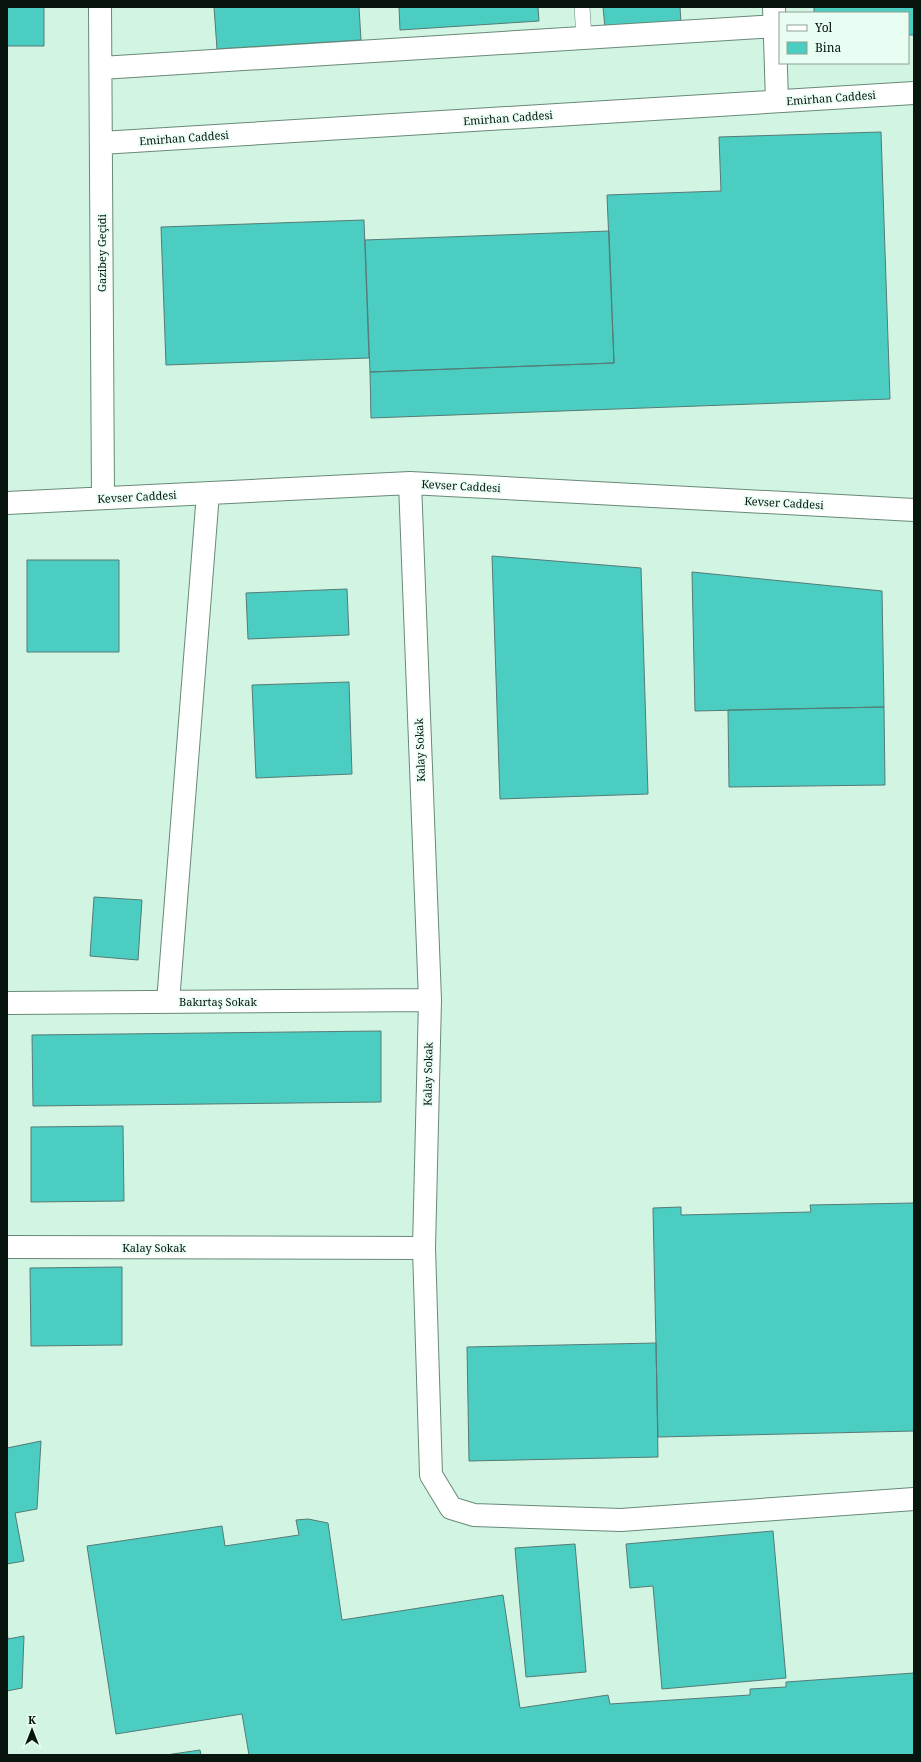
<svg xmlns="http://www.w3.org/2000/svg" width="921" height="1762" viewBox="0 0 921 1762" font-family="'Noto Serif',serif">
<rect width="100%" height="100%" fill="#d2f4e2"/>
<path fill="#4bcdc1" stroke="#557b76" d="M7,7H44V46H7Z
M214,7H359L361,40L217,49Z
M399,7H538L539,21L400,30Z
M603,7H680L681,23L605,28Z
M814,7H914V35H908V13H814Z
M881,132L890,399L371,418L370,372L614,363L607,195L721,191L719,137Z
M364,220L369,358L166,365L161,227Z
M609,231L614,363L370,372L365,240Z
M492,556L641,568L648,794L500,799Z
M27,560H119V652H27Z
M692,572L882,591L884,707L695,711Z
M347,589L349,635L248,639L246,593Z
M349,682L352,774L256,778L252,685Z
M884,707L885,785L729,787L728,710Z
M94,897L142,900L138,960L90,956Z
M381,1031V1102L33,1106L32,1035Z
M123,1126L124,1201L31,1202V1127Z
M914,1203V1431L658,1437L653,1208L681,1207V1215L811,1212L810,1205Z
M122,1267V1345L31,1346L30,1268Z
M656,1343L658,1457L469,1461L467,1347Z
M41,1441L37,1509L15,1513L24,1561L7,1564V1448Z
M308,1519L328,1523L342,1620L503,1595L520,1708L608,1695L610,1704L750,1695V1689L786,1687V1682L914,1673V1755H249L242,1714L116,1734L87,1546L222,1526L225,1546L299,1535L296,1520Z
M773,1531L786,1678L662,1689L653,1586L630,1588L626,1544Z
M575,1544L586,1672L526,1677L515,1548Z
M7,1631L8,1639L24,1636L22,1688L7,1691Z
M200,1750L201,1755H166Z"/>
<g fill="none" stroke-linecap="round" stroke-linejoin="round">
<defs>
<path id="lane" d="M582,7L584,38"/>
<path id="street" d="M100,7L103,498
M774,7L777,101
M101,68L775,26
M101,143L914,93
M410,483L430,1000L424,1248L431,1475L451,1508L474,1515L621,1520L914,1499
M7,503L410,483L914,510
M168,1002L208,493
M7,1003L430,1000
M7,1247L424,1248"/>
</defs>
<use href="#lane" stroke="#698978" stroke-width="16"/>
<use href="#street" stroke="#698978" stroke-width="24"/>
<use href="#lane" stroke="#fff" stroke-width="15"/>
<use href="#street" stroke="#fff" stroke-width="22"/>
</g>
<g text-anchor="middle" stroke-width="3.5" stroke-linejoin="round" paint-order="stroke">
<g font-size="11" fill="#08140e" stroke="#e9fef3">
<text transform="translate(831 98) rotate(-4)" y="4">Emirhan Caddesi</text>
<text transform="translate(508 118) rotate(-4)" y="4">Emirhan Caddesi</text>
<text transform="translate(184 138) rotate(-4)" y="4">Emirhan Caddesi</text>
<text transform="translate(102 253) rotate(-90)" y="4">Gazibey Geçidi</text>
<text transform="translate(461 486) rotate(3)" y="4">Kevser Caddesi</text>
<text transform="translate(137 497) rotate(-3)" y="4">Kevser Caddesi</text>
<text transform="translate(784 503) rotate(3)" y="4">Kevser Caddesi</text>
<text transform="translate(420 750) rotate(-92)" y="4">Kalay Sokak</text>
<text x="218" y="1006">Bakırtaş Sokak</text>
<text transform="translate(428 1074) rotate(-89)" y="4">Kalay Sokak</text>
<text x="154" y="1252">Kalay Sokak</text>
</g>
</g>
<rect width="921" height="1762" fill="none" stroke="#08140e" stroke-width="16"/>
<rect x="779" y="12" width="130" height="52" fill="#e9fef3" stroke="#8fa097"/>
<rect x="787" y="25" width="20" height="6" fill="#ffffff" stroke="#8fa097"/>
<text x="815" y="32" font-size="12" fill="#08140e">Yol</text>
<rect x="787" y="42" width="20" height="12" fill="#4bcdc1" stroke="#8fa097"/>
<text x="815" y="52" font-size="12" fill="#08140e">Bina</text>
<g transform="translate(32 1730)" stroke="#e9fef3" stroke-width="3" paint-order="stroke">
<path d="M0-3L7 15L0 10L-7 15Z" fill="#08140e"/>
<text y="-6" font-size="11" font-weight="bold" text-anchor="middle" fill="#08140e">K</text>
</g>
</svg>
